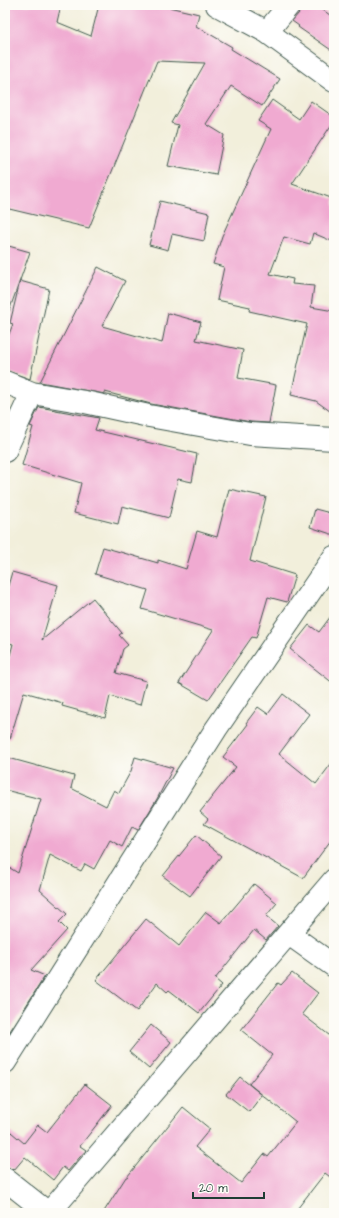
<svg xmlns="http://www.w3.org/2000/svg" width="339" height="1218" viewBox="0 0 339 1218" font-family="'Architects Daughter',sans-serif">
<rect width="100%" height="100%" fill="#fdfcf7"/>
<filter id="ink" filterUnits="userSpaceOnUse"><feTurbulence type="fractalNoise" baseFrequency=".025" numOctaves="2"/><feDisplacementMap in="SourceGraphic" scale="8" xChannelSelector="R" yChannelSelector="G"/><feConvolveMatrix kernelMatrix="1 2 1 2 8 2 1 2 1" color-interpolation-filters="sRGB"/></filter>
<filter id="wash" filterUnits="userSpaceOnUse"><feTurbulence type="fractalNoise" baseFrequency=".012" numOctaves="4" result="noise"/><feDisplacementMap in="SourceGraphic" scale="16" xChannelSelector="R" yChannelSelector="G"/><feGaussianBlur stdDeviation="0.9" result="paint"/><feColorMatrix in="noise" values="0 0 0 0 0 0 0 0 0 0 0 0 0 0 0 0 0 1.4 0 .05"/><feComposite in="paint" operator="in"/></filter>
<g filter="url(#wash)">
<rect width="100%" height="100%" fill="#f2efdb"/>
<g id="blocks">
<path fill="#f0aad1" d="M5,5H61L57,22L91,36L99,5H160L199,14L196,26L232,47L231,49L280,79L262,106L231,86L206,124L224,135L216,175L168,166L178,125L171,123L205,63L157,61L89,228L5,208Z
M301,5H316L334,18V52L298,27L299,26L292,21L299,13Z
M272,100L299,119L311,101L334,117V121L292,184L334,199V242L313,233L310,244L284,237L270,274L293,279L292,284L314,286L311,307L334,311V414L316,401L291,395L307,324L249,311L250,307L217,300L224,267L213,264L222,236L271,129L258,121Z
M160,201L209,213L204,241L172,234L168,250L149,245Z
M5,245L30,252L8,314L5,313Z
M98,267L125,281L102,326L162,343L168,313L201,322L196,340L243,350L238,378L276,385L269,423L251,422L151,404L105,392V394L40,382Z
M20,281L49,289L30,379L5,370V344L13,324L10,323Z
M39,407L99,418L95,430L197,454L192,482L178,479L169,518L122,506L118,524L74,513L81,483L22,465L33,427L30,426Z
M229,489L266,497L250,561L295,575L287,602L268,597L256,638L252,637L208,700L179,683L213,630L142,609L148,590L95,574L103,547L158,563V560L186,569L197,531L217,537Z
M315,509L334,514V535L310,527Z
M12,572L58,585L42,640L93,598L122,633L119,635L128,645L123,649L116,673L146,681L140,705L110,696L105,718L62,706L63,703L24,692L10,739L5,738V674L13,644L5,642V596Z
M334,612V684L290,649L309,625L319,632Z
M283,694L309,714L279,754L316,784L334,760V836L303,878L204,824L208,819L200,812L236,767L223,757L248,724L246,723L258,707L268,714Z
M5,757L74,776L71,788L106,806L114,790L119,793L131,771L135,757L173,768L157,799L138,830L132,827L122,847L110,840L94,869L85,864L81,871L50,855L40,890L67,914L59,922L67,930L31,970L45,976L5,1039V865L18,873L41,799L5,790Z
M196,835L221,856L190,896L163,876Z
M254,884L277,903L266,916L278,926L266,940L254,930L215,979L222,985L199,1013L169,990L167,992L157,983L137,1011L96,980L146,919L179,946L206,912L221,923Z
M292,973L318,993L302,1014L334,1039V1180L325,1173L294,1213H103L126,1177H127L183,1107L210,1129L195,1147L241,1183L264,1154L268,1157L296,1122L249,1084L272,1055L241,1030L278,983L281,985Z
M151,1025L171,1042L149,1069L129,1052Z
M240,1077L262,1095L249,1112L226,1094Z
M85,1084L112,1105L80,1146L86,1150L68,1171L63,1167L53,1180L25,1157L14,1170L5,1167V1127L24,1143L38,1125L47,1132Z"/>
</g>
</g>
<g filter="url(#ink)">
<use href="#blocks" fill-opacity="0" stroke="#3f584d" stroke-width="1"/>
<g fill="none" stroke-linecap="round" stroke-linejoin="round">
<defs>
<path id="street" d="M217,5L267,32L334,81
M267,32L289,5
M5,382L32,393L85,402L149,416L250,434L334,439
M5,451L32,393
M289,934L334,966
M5,1062L216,729L334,557
M5,1179L48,1213
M49,1213L334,880"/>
</defs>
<use href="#street" stroke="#3f584d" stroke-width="24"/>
<use href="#street" stroke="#fff" stroke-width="22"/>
</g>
</g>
<rect width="339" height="1218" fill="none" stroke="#fdfcf7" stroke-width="20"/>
<path d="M193 1192v6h71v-6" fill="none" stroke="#1f3d34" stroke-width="2"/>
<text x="199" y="1192" font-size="12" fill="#1f3d34" stroke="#fdfcf7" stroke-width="3" paint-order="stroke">20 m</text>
</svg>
